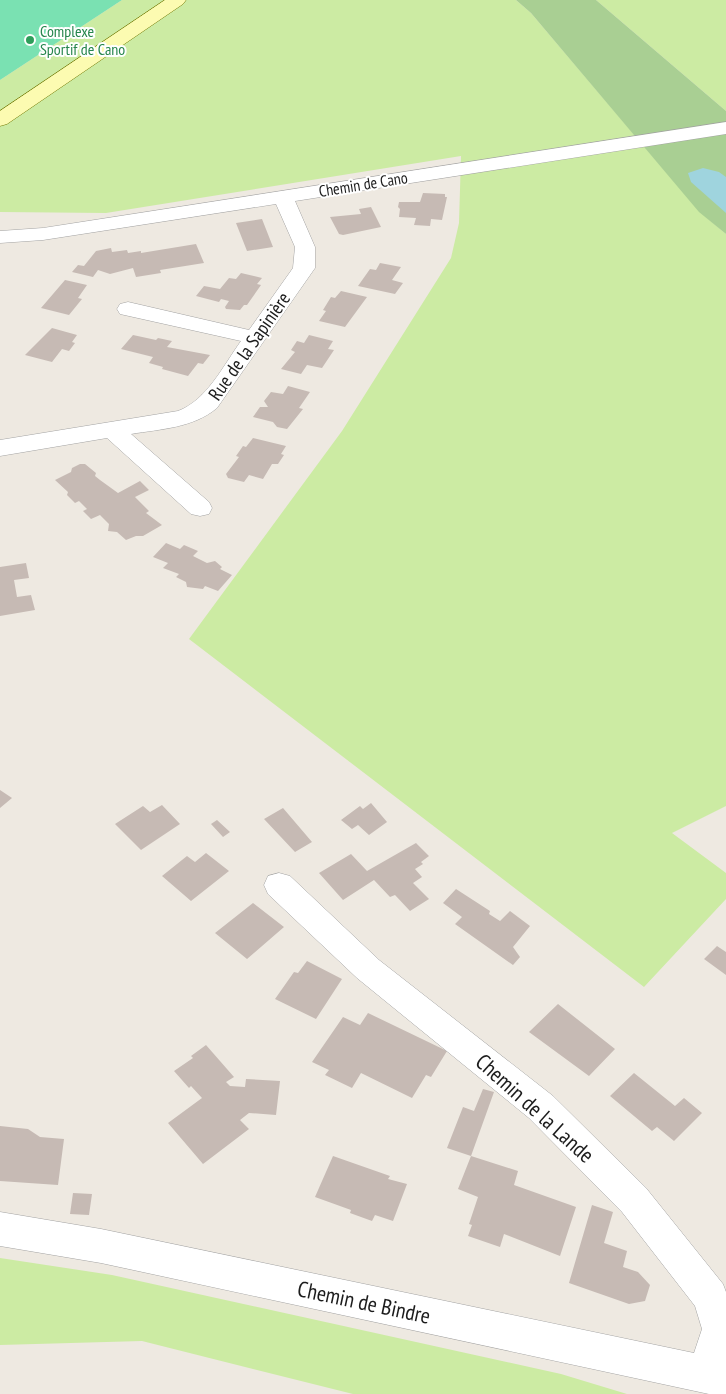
<svg xmlns="http://www.w3.org/2000/svg" width="726" height="1394" viewBox="0 0 726 1394" font-family="'PT Sans Narrow',sans-serif">
<rect width="100%" height="100%" fill="#eee9e1"/>
<path fill="#cceba3" d="M122,0H516L531,13L699,211L726,234V806L672,833L726,873V899L644,987L189,639L342,431L451,258L459,223L461,156L106,213L0,212V80Z
M596,0H726V111Z
M0,1258L112,1275L561,1374L627,1394H353L142,1341L0,1345Z"/>
<path fill="#a9cf93" d="M516,0H596L726,111V234L699,212L531,13Z"/>
<path fill="#7ae1b2" d="M0,0H122L0,80Z"/>
<path fill="#9fd4de" d="M703,168L719,172L726,177V213L691,182L688,173Z"/>
<path fill="#c6bab4" d="M423,193L445,194V197H447L442,220L431,219L430,226L414,225L416,218L399,217L400,209L398,207L399,202H420Z
M371,207L381,227L343,235L339,234L330,217L361,214L359,209Z
M262,219L273,247L247,251L236,223Z
M196,244L204,263L160,270L161,273L136,277L133,268L110,274L98,270L93,277L72,272L78,265L84,266L96,251L111,248L112,252L127,250L128,253L141,251V253Z
M380,263L401,267L392,280L403,283L395,294L358,286L370,269L376,270Z
M241,273L262,278L257,284L261,285L247,305H244L240,310L226,309L225,307L229,301L221,299L219,302L196,296L204,286L220,289L229,278L236,279Z
M65,280L87,285L78,298L82,299L69,315L41,308Z
M341,291L367,297L345,327L319,321L326,311L323,310L331,297L335,298Z
M52,328L77,335L72,342L75,343L69,351L62,349L52,362L25,355Z
M133,335L156,340L158,338L172,341L167,347L210,355L203,364L198,363L188,376L162,369L163,367L149,363L153,357L121,349Z
M309,335L333,341L328,349L334,350L322,368L307,365L301,374L281,369L295,352L291,350L297,341L304,343Z
M288,386L310,392L299,408L303,409L287,429L277,427L273,422L253,417L260,407H268L264,401L271,392L283,394Z
M253,438L286,446L281,454L284,455L278,464H272L263,479L249,475L244,482L228,478L226,474L239,457L236,456L243,446L246,447Z
M80,464H85L96,473L95,476L100,480L118,493L140,481L149,490L135,497L149,511L146,513L162,525L143,536H136L126,540L117,532L108,531L109,524L100,515L91,519L83,511L87,509L79,501L75,503L67,495L68,492L55,480L71,472L72,468Z
M166,543L180,549L184,545L198,551L193,556L207,563L215,561L222,567L220,569L232,575L218,591L205,586L203,589L187,587L186,582L176,577L179,574L163,568L168,563L153,557Z
M26,563L29,578L14,580L17,597L31,595L35,610L0,616V567Z
M0,790L12,798L0,808Z
M371,803L387,822L369,835L358,825L352,829L341,820L360,806L363,809Z
M162,805L180,824L141,850L115,824L143,806L150,812Z
M283,808L312,842L295,852L264,819Z
M217,820L230,832L223,837L211,824Z
M416,843L429,856L421,862L423,864L415,869L422,877L413,883L429,899L410,911L395,895L390,897L374,880L343,900L319,873L351,854L367,871Z
M206,853L229,871L191,901L162,876L187,856L195,862Z
M456,889L490,911L489,914L500,921L510,911L530,926L513,947L520,957L513,965L455,924L462,917L443,903Z
M253,903L284,927L247,959L215,933Z
M717,946L726,952V975L704,959Z
M307,961L342,979L316,1019L275,999L294,972L298,973Z
M558,1004L615,1049L589,1076L529,1032Z
M368,1013L447,1051L431,1077L426,1075L412,1098L361,1073L352,1088L325,1075L329,1070L312,1062L343,1017L360,1025Z
M206,1045L234,1077L226,1082L230,1086L245,1087L246,1079L280,1081L276,1115L249,1113L240,1120L249,1129L203,1164L168,1123L202,1098L191,1086L189,1088L174,1071L193,1058L191,1056Z
M634,1073L675,1106L684,1098L702,1113L674,1141L657,1127L652,1131L610,1096Z
M483,1089L494,1092L471,1156L518,1171L514,1185L576,1207L560,1256L504,1234L500,1247L468,1236L472,1225L469,1224L478,1197L458,1189L471,1156L447,1148L463,1107L474,1111Z
M0,1126L28,1129L40,1137L64,1139L58,1185L0,1181Z
M333,1156L390,1176L388,1179L407,1184L393,1221L375,1215L372,1221L350,1213L351,1210L315,1197Z
M73,1193L92,1194L89,1215L70,1214Z
M592,1205L613,1212L604,1243L627,1251L623,1267L638,1272L650,1285L645,1301L629,1304L569,1283Z"/>
<g fill="none" stroke-linecap="round" stroke-linejoin="round">
<defs>
<path id="street" d="M726,122V134L295,201L315,247V268L217,408C193,428 161,429 131,434L209,502L212,508L209,514L200,516L191,514L107,438L0,456V440L178,411C207,400 223,366 241,341L120,314L117,309L120,304L128,302L249,330L293,268L295,247L276,204L43,240L0,243V231L43,228Z
M279,873L290,876L379,960L553,1096L646,1188L723,1284L726,1292V1394H709L101,1263L0,1246V1212L101,1229L694,1353L702,1329L695,1306L622,1212L529,1118L357,978L268,894L264,885L268,876Z"/>
<path id="secondary" d="M165,0H186L183,4L7,124L0,126V111Z"/>
</defs>
<use href="#street" stroke="#a3a3a3" stroke-width="1"/>
<use href="#secondary" stroke="#717600" stroke-width="1"/>
<use href="#street" fill="#fff" fill-rule="evenodd"/>
<use href="#secondary" fill="#fcfbb1" fill-rule="evenodd"/>
</g>
<circle fill="#2e9e5b" stroke="#fff" stroke-width="2" cx="30" cy="40" r="5"/>
<g text-anchor="middle" stroke-width="4" stroke-linejoin="round" paint-order="stroke">
<g font-size="16" fill="#27864d" stroke="#fff" text-anchor="start">
<text x="40" y="37">Complexe<tspan x="40" dy="18">Sportif de Cano</tspan></text>
</g>
<g font-size="16" fill="#1c1c1c" stroke="#fff">
<text transform="translate(363 184) rotate(-9)" y="6">Chemin de Cano</text>
</g>
<g font-size="19" fill="#1c1c1c" stroke="#fff">
<text transform="translate(249 346) rotate(-55)" y="7">Rue de la Sapinière</text>
</g>
<g font-size="22" fill="#1c1c1c" stroke="#fff">
<text transform="translate(535 1108) rotate(42)" y="8">Chemin de la Lande</text>
<text transform="translate(364 1302) rotate(12)" y="8">Chemin de Bindre</text>
</g>
</g>
</svg>
